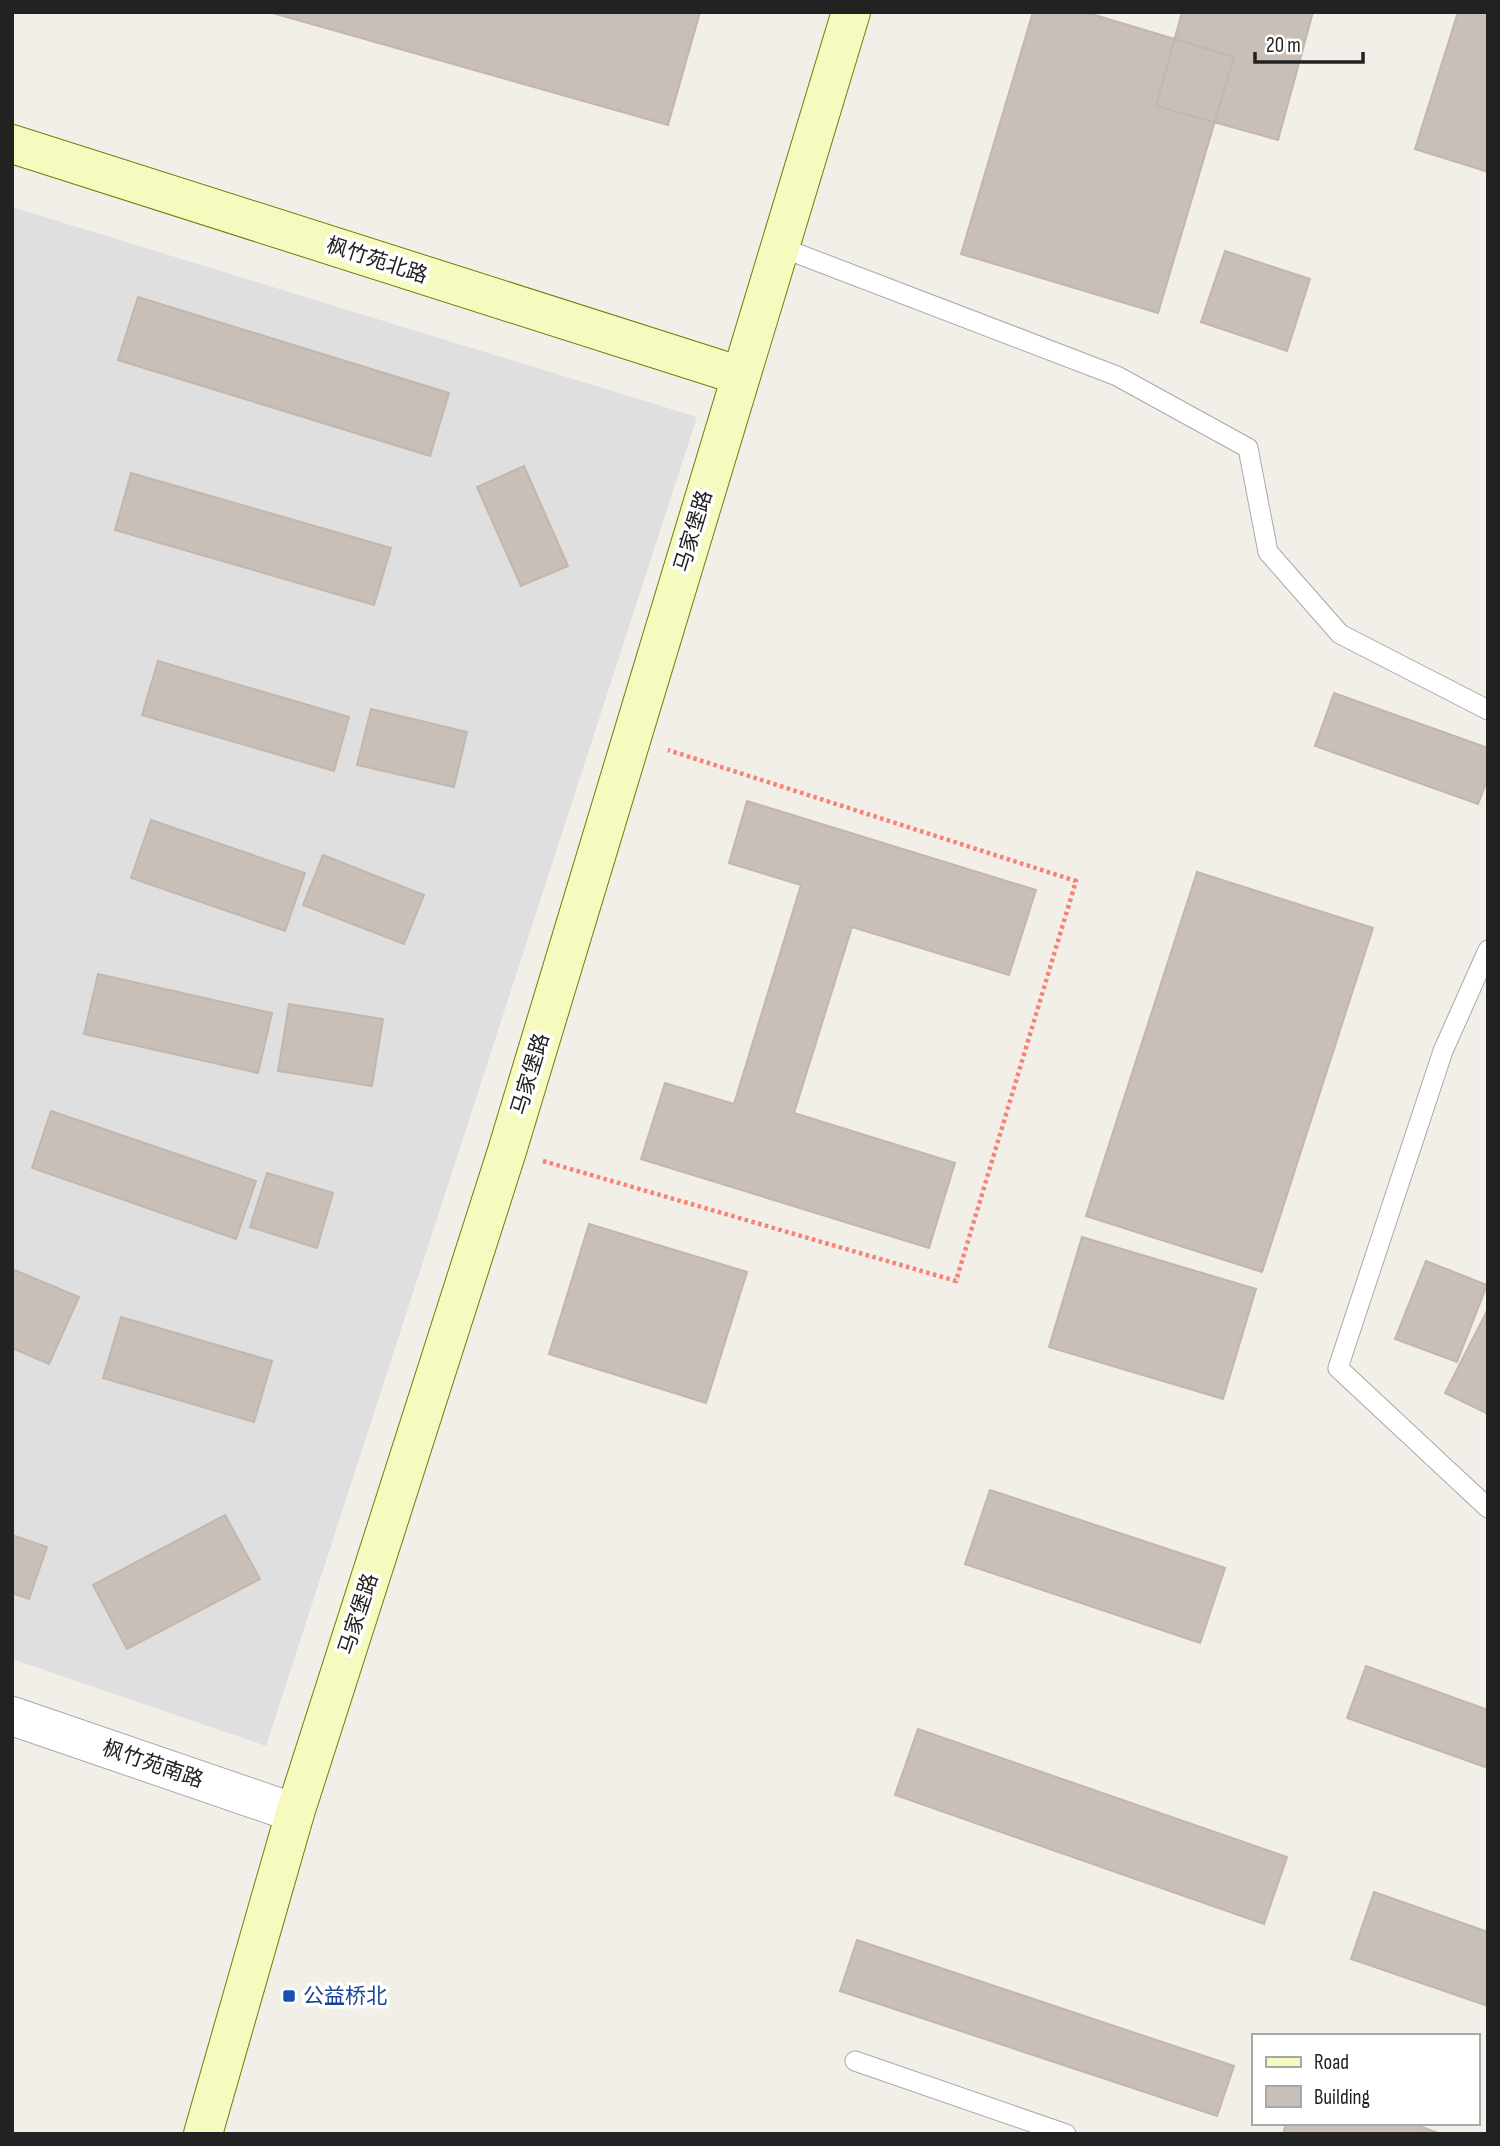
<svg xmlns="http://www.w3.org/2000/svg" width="1500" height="2146" viewBox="0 0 1500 2146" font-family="'Sofia Sans Condensed','Noto Sans SC',sans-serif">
<rect width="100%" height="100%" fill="#f2efe9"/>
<path fill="#e0dfdf" d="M12,207L697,417L266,1746L12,1659Z"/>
<path fill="#c7bfb8" stroke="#c4b6ab" stroke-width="2" d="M269,12H700L668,125Z
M1033,12H1085L1234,57L1158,313L961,254Z
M1182,12H1313L1278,140L1156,106Z
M1458,12H1488V172L1415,149Z
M1225,251L1310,279L1287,351L1201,322Z
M138,297L449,393L430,456L118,360Z
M524,466L568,566L521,586L477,487Z
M131,473L391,548L374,605L115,530Z
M158,661L349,717L334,771L142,715Z
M1334,693L1488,748V778L1478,804L1315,746Z
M371,709L467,732L454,787L357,765Z
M747,801L1036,890L1009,975L852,927L794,1113L955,1163L929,1248L641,1159L665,1083L734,1104L801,885L729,863Z
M151,820L305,873L285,931L131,878Z
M323,855L424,895L404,944L303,905Z
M1197,872L1373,928L1262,1272L1086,1216Z
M98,974L272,1013L258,1073L84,1034Z
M289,1004L383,1019L372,1086L278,1071Z
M51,1111L256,1181L236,1239L32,1168Z
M267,1173L333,1193L317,1248L250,1227Z
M589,1224L747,1272L706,1403L549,1354Z
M1082,1237L1256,1289L1223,1399L1049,1347Z
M1426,1261L1487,1285L1457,1362L1395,1339Z
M12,1269L79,1297L49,1364L12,1348Z
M1488,1309V1414L1445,1393Z
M121,1317L272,1361L254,1422L103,1378Z
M990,1490L1225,1568L1200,1643L965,1564Z
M225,1515L260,1579L127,1649L93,1585Z
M12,1535L47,1547L29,1599L12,1593Z
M1366,1666L1488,1710V1768L1347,1718Z
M918,1729L1287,1857L1264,1924L895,1795Z
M1374,1892L1488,1932V2006L1351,1959Z
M857,1940L1234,2066L1217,2116L840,1991Z
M1286,2123H1411L1441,2134H1283Z"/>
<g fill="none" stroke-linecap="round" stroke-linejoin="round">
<defs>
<path id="lane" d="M780,247L1117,376L1248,448L1268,552L1340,634L1488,710
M1488,950L1443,1051L1338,1368L1488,1508
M855,2061L1066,2134"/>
<path id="street" d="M12,1716L295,1813"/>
<path id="secondary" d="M12,144L741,376
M203,2134L295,1813L507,1151L851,12"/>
</defs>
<use href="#lane" stroke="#a9a9a9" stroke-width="21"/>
<use href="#street" stroke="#a9a9a9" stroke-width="40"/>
<use href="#secondary" stroke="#707d05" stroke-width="40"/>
<path stroke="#fa8072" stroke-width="4.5" stroke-dasharray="3.5 3.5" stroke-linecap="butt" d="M543,1161L956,1281L1076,881L668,750"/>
<use href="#lane" stroke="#fff" stroke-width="19"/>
<use href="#street" stroke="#fff" stroke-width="38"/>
<use href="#secondary" stroke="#f7fabf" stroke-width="38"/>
</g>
<rect fill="#1a4fb4" stroke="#fff" stroke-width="2.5" x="282" y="1989" width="14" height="14" rx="3.5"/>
<g text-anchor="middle" stroke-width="7" stroke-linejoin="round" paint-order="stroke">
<g font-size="21" fill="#222" stroke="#fff">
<text transform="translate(377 260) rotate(18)" y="7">枫竹苑北路</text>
<text transform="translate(693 531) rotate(-73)" y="7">马家堡路</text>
<text transform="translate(530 1074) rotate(-73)" y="7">马家堡路</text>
<text transform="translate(358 1614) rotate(-72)" y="7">马家堡路</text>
<text transform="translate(153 1764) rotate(19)" y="7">枫竹苑南路</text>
</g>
<g font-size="21" fill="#164399" stroke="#fff" text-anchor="start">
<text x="303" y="2003">公益桥北</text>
</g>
</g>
<rect width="1500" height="2146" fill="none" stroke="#222222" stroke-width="28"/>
<rect x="1252" y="2034" width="228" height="91" fill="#ffffff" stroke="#a7a7a7" stroke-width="2"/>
<rect x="1266" y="2057" width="35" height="10" fill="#f7fabf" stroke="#a7a7a7" stroke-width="2"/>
<text x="1314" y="2069" font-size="21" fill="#222222">Road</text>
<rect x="1266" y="2086" width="35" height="21" fill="#c7bfb8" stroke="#a7a7a7" stroke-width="2"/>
<text x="1314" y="2104" font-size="21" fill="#222222">Building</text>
<path d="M1255 52v10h108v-10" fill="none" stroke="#222222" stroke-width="3.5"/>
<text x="1266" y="52" font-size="21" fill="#222222" stroke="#ffffff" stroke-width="5" paint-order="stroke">20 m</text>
</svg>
